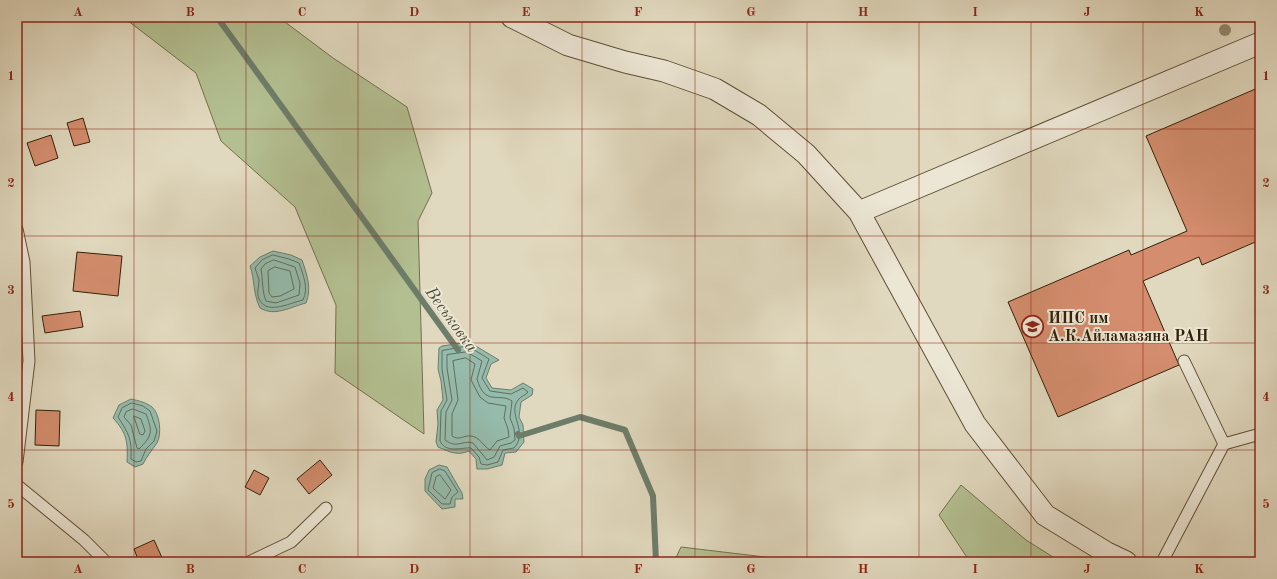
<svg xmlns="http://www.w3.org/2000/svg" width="1277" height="579" viewBox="0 0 1277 579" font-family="'Old Standard TT',serif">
<rect width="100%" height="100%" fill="#e1d9bf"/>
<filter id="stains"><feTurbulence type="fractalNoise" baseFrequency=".005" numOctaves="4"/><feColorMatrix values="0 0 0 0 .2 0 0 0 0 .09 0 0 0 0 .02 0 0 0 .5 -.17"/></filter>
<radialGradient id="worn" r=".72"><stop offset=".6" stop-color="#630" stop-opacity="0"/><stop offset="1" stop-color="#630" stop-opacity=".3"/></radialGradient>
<path fill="#b3bf91" stroke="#72704c" d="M123,17H283L281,19L333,58L407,107L432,193L418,221L424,434L335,373L336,305L295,207L221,141L196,73Z
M961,485L1026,540L1061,562H970L939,515Z
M681,547L807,562H674Z"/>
<path fill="#95bbac" stroke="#6d7d6a" d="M273,251L291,255L302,260C307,275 312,288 306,303C290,307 275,317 260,308C253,294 255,280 250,266L260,257Z
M469,342L499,360L491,364L486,378L492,388L511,390L523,383L533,389L532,395L521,402L519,417L523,425L524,442L516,452L505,453L502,465L487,469H477L476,459L469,451C457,456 450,452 438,447L436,442L438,424L437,410L443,400L441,381L438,369L439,348L442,346Z
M131,399C139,401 145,402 152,407C160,414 162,434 157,443C152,450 147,456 143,464L135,467L127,462C128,442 127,433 113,418L119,405Z
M439,465L447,467L462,493L463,499H455V507L442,509L425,491V479L429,470Z"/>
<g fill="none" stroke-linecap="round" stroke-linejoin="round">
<path stroke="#646e5a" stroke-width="1" d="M273,255L289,259L299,263C303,275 309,288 303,300C289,303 264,317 258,296C257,291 259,285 259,280C258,276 256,272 255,268L262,260Z
M274,260L295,267L300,283L299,295L276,303L266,301C262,292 263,280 261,269L265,264Z
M275,267L290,271L294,289L280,296L272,297L269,293L268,271Z
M468,346L489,359L482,378L490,391L511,394L523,388L528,392C526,395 521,396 518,400C507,414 529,432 514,448L503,450L498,462L487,465L481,464L479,457L471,448C463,447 446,454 440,441L441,411L447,400L442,369V351Z
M467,352L482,361L477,379C485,407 499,392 512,401L510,418L514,428L515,440L511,443L500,446L494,457L487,460L473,443C462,440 457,449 445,440L446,412L452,400L447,368V355Z
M466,358L475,364L471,380L480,397L488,403L506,406L504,418L508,429L509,437L497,441L490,450C483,446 480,437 471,436C464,435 459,441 452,436V414L458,400L453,361Z
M132,403L143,406L150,411L157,431L154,441L146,449L141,461L136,462L131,459C132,439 129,434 118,417L122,408Z
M133,409L146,414C153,432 152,436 139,449L137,448L131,425L124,417L126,412Z
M134,416L141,419L145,431L143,435L140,434Z
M440,469L445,471L458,492L452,497L450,504H442L428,490L432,473Z
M440,475L451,490L445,499L433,488L436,477Z"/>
<path stroke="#6d7d6a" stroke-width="6" d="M217,17L458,350
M518,434L519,436L580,417L625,430L653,496L656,562"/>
</g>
<path fill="#d48d6e" stroke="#322107" d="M1260,87V240L1202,265L1199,257L1143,281L1179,365L1058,417L1008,302L1129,250L1131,255L1187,231L1146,136Z
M83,118L90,142L74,146L67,123Z
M51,135L58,158L35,166L27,143Z
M77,252L122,256L118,296L73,291Z
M80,311L83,327L45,333L42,316Z
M36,410L60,411L59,446L35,445Z
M320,460L332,475L309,494L297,479Z
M254,470L269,478L260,495L245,487Z
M154,540L164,562H139L134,549Z"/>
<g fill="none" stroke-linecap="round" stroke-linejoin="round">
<defs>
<path id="service" d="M17,229L24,262L29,361L17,462
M1224,444L1260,434
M17,485L84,540L106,562
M249,562L291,542L326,508
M1162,562L1224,444L1184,361"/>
<path id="minor" d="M512,17L568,45L625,62L664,71L715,89L759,115L806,154L859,212L975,424L1045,515L1107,553L1126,562
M859,212L1260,43"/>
</defs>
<use href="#service" stroke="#5e4f35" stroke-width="13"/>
<use href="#minor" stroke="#5e4f35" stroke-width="23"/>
<use href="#service" stroke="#ece6d5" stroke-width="11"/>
<use href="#minor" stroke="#ece6d5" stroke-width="21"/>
</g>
<circle fill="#92896d" cx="1225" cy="30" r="6"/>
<path fill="none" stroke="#8f2418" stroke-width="1" stroke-opacity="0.55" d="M134,17V562M246,17V562M358,17V562M470,17V562M582,17V562M695,17V562M807,17V562M919,17V562M1031,17V562M1143,17V562M17,129H1260M17,236H1260M17,343H1260M17,450H1260"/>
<defs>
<symbol id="university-ring" viewBox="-11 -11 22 22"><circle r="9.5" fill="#ece6d5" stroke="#8f2418" stroke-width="1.5"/><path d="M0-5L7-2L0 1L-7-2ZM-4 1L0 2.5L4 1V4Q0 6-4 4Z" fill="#8f2418"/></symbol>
</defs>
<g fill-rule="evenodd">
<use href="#university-ring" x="1020" y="314" width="25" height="25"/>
</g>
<g text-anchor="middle" stroke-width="4" stroke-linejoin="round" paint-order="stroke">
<g font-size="16" font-weight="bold" fill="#322107" stroke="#ece6d5" text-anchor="start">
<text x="1048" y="323">ИПС им<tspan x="1048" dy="18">А.К.Айламазяна РАН</tspan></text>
</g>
<g font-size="17" font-style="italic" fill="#504f39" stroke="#ece6d5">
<text transform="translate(452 319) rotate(54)" y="6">Веськовка</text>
</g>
</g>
<rect width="1277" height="579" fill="none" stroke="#e1d9bf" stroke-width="44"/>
<rect x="22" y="22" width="1233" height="535" fill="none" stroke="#8f2418" stroke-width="1.5"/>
<g font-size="13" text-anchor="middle" font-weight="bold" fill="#8f2418">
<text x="78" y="16">A</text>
<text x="190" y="16">B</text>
<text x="302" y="16">C</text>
<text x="414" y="16">D</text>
<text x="526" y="16">E</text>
<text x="638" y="16">F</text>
<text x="751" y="16">G</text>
<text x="863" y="16">H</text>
<text x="975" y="16">I</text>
<text x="1087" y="16">J</text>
<text x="1199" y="16">K</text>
<text x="11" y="80">1</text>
<text x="1266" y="80">1</text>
<text x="11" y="187">2</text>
<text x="1266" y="187">2</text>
<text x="11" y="294">3</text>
<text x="1266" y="294">3</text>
<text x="11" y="401">4</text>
<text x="1266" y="401">4</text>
<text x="11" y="508">5</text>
<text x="1266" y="508">5</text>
<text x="78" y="573">A</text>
<text x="190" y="573">B</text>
<text x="302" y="573">C</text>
<text x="414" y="573">D</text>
<text x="526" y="573">E</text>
<text x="638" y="573">F</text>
<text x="751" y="573">G</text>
<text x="863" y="573">H</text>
<text x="975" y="573">I</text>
<text x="1087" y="573">J</text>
<text x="1199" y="573">K</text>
</g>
<rect width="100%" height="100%" filter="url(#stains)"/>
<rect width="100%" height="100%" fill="url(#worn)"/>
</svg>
